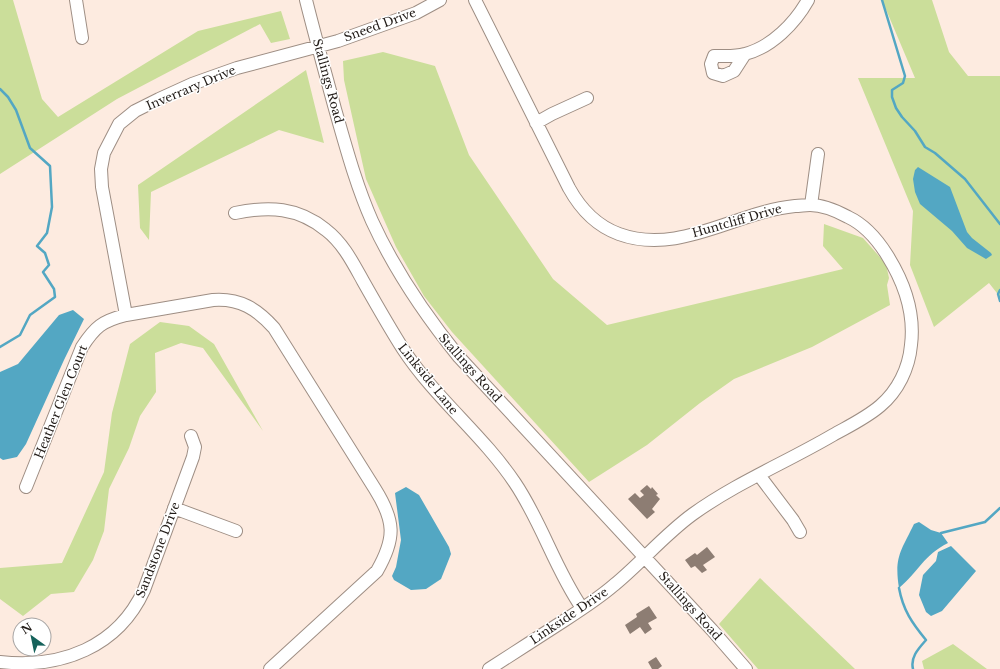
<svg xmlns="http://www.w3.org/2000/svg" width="1000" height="669" viewBox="0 0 1000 669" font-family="'Libre Baskerville',serif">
<rect width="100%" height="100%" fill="#fdebe0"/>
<path fill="#cbde9a" d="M0,0H13L42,99L58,117L198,31L281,11L290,39L271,43L260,24L117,99L0,174Z
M882,0H932L949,52L968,76H1000V297L989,283L934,327L910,265L913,211L858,78H915Z
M383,52L435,66L469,155L553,279L607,325L843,269L823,246L824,224L863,238L886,264L889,278L887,285L890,305L812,347L734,379L700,403L647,445L589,482L452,332L424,296L396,247L366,179L344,80L343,61Z
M306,70L324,143L279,130L151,192L149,240L140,228L138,185Z
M160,322L189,326L214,344L263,431L203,348L181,343L155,353L156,392L140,416L129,448L109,489L104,531L93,560L74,592L51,594L23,616L0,599V568L62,563L104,472L112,413L130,344Z
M760,578L855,669H758L719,624Z
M953,644L987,669H924L922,661Z"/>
<path fill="#53a7c3" d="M918,167L950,187L967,232L972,238L991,253L992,255L986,259L967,248L952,231L920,204L915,192L913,179L915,170Z
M73,310L84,319L64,360L26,444L17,457L3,460L0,458V372L18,364L59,315Z
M406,487L419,495L449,547L451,554L441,579L426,589L411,590L394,580L392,576L396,567L401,540L395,493Z
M919,522L931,530L941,533L948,543C924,555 918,572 899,588C894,557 901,551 914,524Z
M951,546L976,571L942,611L931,616L926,612L919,595L923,575L936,561L938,552Z"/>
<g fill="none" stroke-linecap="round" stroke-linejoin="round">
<path stroke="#53a7c3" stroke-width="2.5" d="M882,0L905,76L903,83L892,90V97L896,108L902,117L915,131L925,147L935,153L965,179L1000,224
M0,89L8,97L16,110L30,148L50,166L52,207L47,233L37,246L45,253L49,265L43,272L54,289L55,297L30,315L20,335L0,347
M1000,290L998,294L1000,301
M941,533L985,522L1000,508
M899,588C903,610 912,623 926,640C919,648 910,657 913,669"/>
</g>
<path fill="#8d7d73" d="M647,485L651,489L652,487L658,494L656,495L660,499L652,509L655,512L647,519L628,499L635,493L640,498L644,495L640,491Z
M707,547L715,557L703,565L707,570L702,573L695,566L691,568L685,560L695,553L697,555Z
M649,606L657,618L648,623L652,629L645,634L640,627L630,634L625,625L637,617L636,614Z
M656,657L662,666L658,669H652L648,662Z"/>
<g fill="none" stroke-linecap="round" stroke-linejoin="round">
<defs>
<path id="minor" d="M76,0L82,38
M306,0C315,36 325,72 335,109C346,147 356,185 372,221C395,271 425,315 459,357L712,630L746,669
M475,0L569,188C580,208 597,226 619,234C679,256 735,212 795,206C800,206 805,205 810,205C822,205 837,211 848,217C865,225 877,239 887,255C904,282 915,313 911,345C909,368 898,391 880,406C866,418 849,426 833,435C787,462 736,483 693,514C664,535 641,563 614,585C599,598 582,609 565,620C540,636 514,653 489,669
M745,54L734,71L723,76L713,73L711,64L714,56C724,56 736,57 745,54C772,47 795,23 808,0
M536,123L552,114L587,98
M811,205L818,154
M235,213C269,206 298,207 326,230C343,243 353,263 363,281C376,304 389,327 403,349C435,398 483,435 515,483C542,523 555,569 582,608
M126,315L102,187L101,169L104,153L119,124L135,111L159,99L192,84L237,68L338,41L402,18L416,13L440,0
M759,475L793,520L800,532
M26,487L82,347C95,327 102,321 126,315L213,300C240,298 257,309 274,328L375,489C395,521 396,538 377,571L270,669
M174,508L236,531
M0,662C61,669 118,647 144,590L193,457L195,447L191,436"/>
</defs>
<use href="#minor" stroke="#9e8e84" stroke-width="14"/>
<use href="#minor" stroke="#fff" stroke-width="12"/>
</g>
<g text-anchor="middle" stroke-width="3" stroke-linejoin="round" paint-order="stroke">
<g font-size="12" fill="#221c18" stroke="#fff">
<text transform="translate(380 25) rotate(-20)" y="4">Sneed Drive</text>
<text transform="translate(328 81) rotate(75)" y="4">Stallings Road</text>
<text transform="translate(191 88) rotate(-23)" y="4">Inverrary Drive</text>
<text transform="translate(737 221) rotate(-16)" y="4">Huntcliff Drive</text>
<text transform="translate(470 368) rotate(48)" y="4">Stallings Road</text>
<text transform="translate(428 379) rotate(51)" y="4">Linkside Lane</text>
<text transform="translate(61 402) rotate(-68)" y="4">Heather Glen Court</text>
<text transform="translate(158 550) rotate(-69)" y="4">Sandstone Drive</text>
<text transform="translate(690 606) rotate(48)" y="4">Stallings Road</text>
<text transform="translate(569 616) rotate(-34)" y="4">Linkside Drive</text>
</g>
</g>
<g transform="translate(32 637) rotate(327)"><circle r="19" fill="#ffffff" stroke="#a7a4a3"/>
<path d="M0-3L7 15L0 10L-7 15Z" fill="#16625b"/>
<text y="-6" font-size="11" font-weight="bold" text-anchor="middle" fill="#221c18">N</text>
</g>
</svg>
